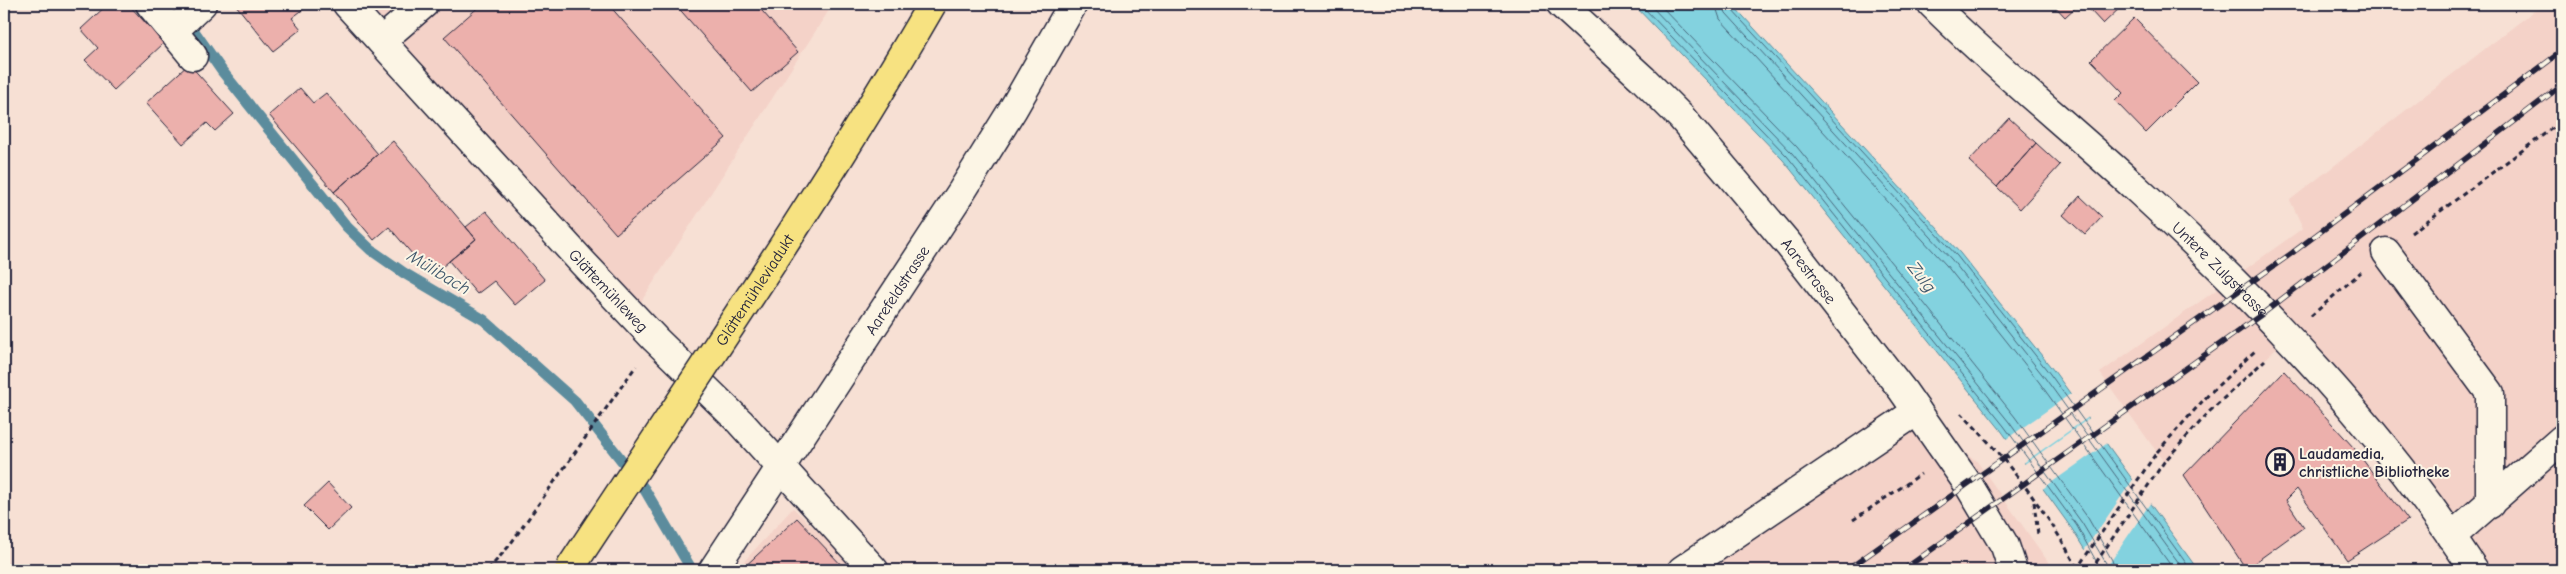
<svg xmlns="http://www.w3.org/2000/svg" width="2566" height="574" viewBox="0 0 2566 574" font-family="'Comic Neue',sans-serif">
<rect width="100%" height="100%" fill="#f7e0d4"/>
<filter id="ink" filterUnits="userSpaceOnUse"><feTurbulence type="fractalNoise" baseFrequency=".02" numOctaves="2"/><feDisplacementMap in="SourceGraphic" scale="10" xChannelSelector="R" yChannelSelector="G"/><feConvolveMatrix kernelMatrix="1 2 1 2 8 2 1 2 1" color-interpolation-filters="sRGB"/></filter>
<g filter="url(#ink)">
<path fill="#f4d2c8" d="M348,4H833L635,311Z
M2543,4H2562V570H2474L2289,337L2210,411L2164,462L2100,373L2303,228L2290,200Z
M1883,414L1976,460L2054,570H1665Z
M793,508L858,570H736Z"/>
<path fill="#83d2df" stroke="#5c8c9d" d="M1633,4H1732L1960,253L2054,371L2198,570H2097L2072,529L2000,429L1783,160Z"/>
<path fill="#f7e0d4" d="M2073,392L2090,416L2022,464L2005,440Z
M2091,417L2109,442L2041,490L2023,465Z
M2134,478L2151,502L2105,570H2094L2083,552Z"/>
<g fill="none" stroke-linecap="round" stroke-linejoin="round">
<path stroke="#49687d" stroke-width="1" d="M1640,4L1787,156L2004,426L2077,526L2101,570
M1649,4L1792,153L2009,422L2082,523L2106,563L2107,570
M1659,4L1797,147L1920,298L2015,417L2088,518L2112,560L2115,570
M1715,4L1720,19L1946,265L2039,382L2174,570
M1723,4L1726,13L1952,260L2045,378L2184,570
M1729,4L1731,9L1957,256L2050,374L2191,570"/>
<path stroke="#5c8c9d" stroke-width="11" d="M175,4L222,71L347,227L371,250L404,273L484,320L575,401L645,490L689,565"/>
</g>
<path fill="#ecb0ac" stroke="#22223b" d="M108,4H128L164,43L114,90L85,60L98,48L81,29Z
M235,4H301L305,8L292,18L301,29L273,51Z
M482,4H608L726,138L616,234L444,37Z
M675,4H756L798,52L752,92Z
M2053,4H2079L2065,17Z
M2097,4H2124L2103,24L2090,10Z
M2134,18L2197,82L2146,133L2115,101L2123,93L2091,60Z
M189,64L234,114L215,131L207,123L183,144L146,103Z
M300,88L313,103L326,93L378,154L334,192L269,115Z
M2009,118L2036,143L1997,187L1969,161Z
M393,141L476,239L431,276L389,227L374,240L334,192Z
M2036,143L2060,165L2020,209L1997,187Z
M2080,196L2102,217L2085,235L2063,215Z
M486,211L545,280L515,305L494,281L477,294L449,261L476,239L466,227Z
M2284,371L2354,448L2408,520L2347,560L2297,489L2286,500L2304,527L2246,569L2184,475Z
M328,483L351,508L328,530L304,506Z
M797,518L846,570H741Z"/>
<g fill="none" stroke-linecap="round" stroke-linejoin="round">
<defs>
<g id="minor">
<path d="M150,4L193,56"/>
<path id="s1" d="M347,4L583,263L655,339L740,422L874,570"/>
<path id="s2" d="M1561,4L1643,79L1681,117L1789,245L1903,391L1968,484L2005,546L2013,570"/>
<path id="s3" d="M1932,4C1998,70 2072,129 2140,192C2263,305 2383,430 2474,570"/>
<path d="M173,31L202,4"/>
<path d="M381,41L424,4"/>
<path d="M2386,252L2490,393V504"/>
<path d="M2451,537L2562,439"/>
<path id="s4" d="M713,570L962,191L1013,109L1073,4"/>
<path d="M1682,570L1917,411"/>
</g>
</defs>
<use href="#minor" stroke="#22223b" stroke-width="31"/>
<path stroke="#22223b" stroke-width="3" stroke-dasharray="5 4" stroke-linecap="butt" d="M2411,233L2562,121
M2311,316L2361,272
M1961,413C2004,456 2051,516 2078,570
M2157,452L2209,394L2256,350
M2034,502L2038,535
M1853,520L1921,474
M488,570L509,546L636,366
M2091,570L2164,462L2210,411L2265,360"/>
<use href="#minor" stroke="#fcf5e5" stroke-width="28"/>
<defs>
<path id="rail" d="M1847,570L2292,253L2562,51
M1903,570L2265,312L2562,85"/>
</defs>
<use href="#rail" stroke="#22223b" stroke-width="5.5"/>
<use href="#rail" stroke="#fcf5e5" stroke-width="4" stroke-dasharray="11" stroke-linecap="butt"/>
<defs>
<g id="highway-bridge">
<path id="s5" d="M569,570C692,383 820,198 932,4"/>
</g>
</defs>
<use href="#highway-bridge" stroke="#22223b" stroke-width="31" stroke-linecap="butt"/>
<path stroke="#22223b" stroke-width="3" stroke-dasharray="5 4" stroke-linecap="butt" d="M2076,570L2157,452"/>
<use href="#highway-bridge" stroke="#f7e281" stroke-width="28"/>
</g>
</g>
<defs>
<symbol id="building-ring" viewBox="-11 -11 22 22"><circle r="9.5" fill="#fcf5e5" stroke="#22223b" stroke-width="1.5"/><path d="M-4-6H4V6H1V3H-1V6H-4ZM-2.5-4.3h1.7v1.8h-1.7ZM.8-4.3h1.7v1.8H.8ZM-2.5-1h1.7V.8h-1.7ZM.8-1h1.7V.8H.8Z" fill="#22223b"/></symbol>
</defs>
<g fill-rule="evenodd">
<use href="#building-ring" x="2264" y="446" width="32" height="32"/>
</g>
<g text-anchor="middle" stroke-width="4" stroke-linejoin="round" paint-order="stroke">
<g font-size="16" fill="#22223b" stroke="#fcf5e5">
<text dy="6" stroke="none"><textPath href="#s2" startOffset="365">Aarestrasse</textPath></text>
<text dy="6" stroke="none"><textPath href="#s3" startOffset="392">Untere Zulgstrasse</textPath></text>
<text dy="6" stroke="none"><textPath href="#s1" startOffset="388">Glättemühleweg</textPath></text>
<text dy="6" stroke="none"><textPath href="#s5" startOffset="336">Glättemühleviadukt</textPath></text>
<text dy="6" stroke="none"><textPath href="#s4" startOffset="335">Aarefeldstrasse</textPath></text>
</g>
<g font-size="16" font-weight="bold" fill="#22223b" stroke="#fcf5e5" text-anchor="start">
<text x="2299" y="459">Laudamedia,<tspan x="2299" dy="18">christliche Bibliotheke</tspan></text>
</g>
<g font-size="18" font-style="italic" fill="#3f576c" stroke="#fcf5e5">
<text transform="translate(439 272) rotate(31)" y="6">Mülibach</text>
<text transform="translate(1922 277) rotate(52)" y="6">Zulg</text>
</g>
</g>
<rect width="2566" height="574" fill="none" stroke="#fcf5e5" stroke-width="20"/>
<rect x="10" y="10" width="2546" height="554" fill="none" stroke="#22223b" stroke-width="2" filter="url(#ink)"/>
</svg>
